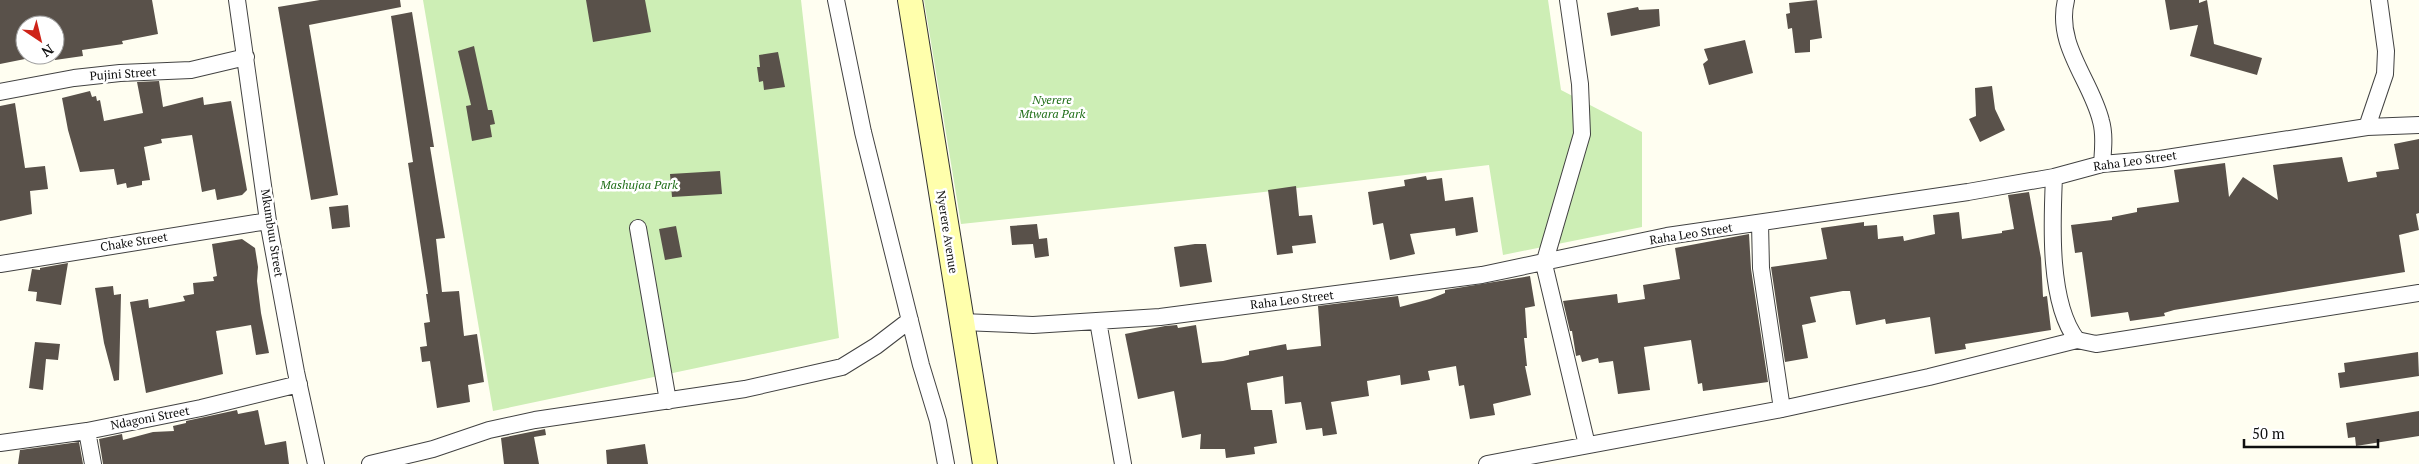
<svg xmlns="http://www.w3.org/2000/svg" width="2419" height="464" viewBox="0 0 2419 464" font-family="'PT Serif',serif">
<rect width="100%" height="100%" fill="#fffef1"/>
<path fill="#cdeeb5" d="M423,0H801L839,338L493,411Z
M924,0H1548L1561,90L1642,132V227L1503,255L1489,165L1255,193L961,224Z"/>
<path fill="#59514a" d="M0,0H152L158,34L122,41L123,44L82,50L83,56L55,60V25H25V59L0,64Z
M320,0H400L401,7L309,25L338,195L311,200L278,7Z
M586,0H645L651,32L593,42Z
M1817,0L1822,38L1810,40V52L1795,53L1792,28L1788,29L1786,14L1790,13L1789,3Z
M2165,0H2199V3L2207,0L2214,44L2262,58L2257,75L2190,56L2198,25L2170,30Z
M1638,7L1639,10L1659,9L1660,26L1611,36L1607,13Z
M412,12L434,147H430L445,238L436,239L442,292L459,291L464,336L477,334L484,382L468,385L470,402L437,408L430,361L422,362L420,347L427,346L424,323L430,322L426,294H428L408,163L413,162L391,16Z
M1745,40L1753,73L1709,85L1703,64L1708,60L1704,49Z
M474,46L488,110H492L495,124L490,125L492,137L472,141L466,106L471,105L458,51Z
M778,52L785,87L764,90L763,81L759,82L757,67H760L759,55Z
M159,81L163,107L203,97L204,105L231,101L247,190L242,195L217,200L215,189L202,192L192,135L161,139L162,143L144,147L150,180L142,181V185L127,188L126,183L117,185L114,169L80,172L68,130L62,98L90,91L92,97L96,96L97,101L100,100L104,121L143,113L137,82Z
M1992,86L1995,109L2005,130L1980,142L1969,119L1976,116L1975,88Z
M15,103L25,168L45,166L48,189L30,191L32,214L0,221V106Z
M2419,139V213L2416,214L2419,230L2399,235L2405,272L2174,310L2164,313L2165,316L2130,321L2128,312L2091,317L2082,252L2075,253L2071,225L2112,220V217L2137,212V208L2179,202L2174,170L2225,163L2229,197L2243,177L2278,200L2273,165L2342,157L2348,182L2377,177L2376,172L2399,169L2394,144Z
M720,171L722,194L672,197L670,174Z
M1426,176L1427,180L1442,178L1445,201L1473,197L1478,232L1456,236L1455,228L1410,234L1415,254L1390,260L1383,223L1373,225L1368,192L1405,186L1404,180Z
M1296,186L1299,216L1312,215L1316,243L1292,246L1293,253L1277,255L1268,190Z
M2029,192L2041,258L2043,297L2047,296L2051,330L1965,344L1966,349L1935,354L1930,317L1886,324L1885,319L1856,325L1850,291H1843L1810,297L1816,322L1802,325L1808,358L1785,362L1771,267L1827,259L1821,228L1864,222V226L1877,225L1878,239L1903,236L1904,241L1935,234L1933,215L1959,212L1962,239L2002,233V231L2014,229L2008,195Z
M348,205L350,227L332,229L329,207Z
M1037,224L1039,239L1047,238L1049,256L1035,258L1033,244L1012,245L1010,226Z
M676,226L682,257L665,260L659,229Z
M1749,234L1751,269L1768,382L1703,391L1702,383L1698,384L1691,340L1644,347L1650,390L1618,394L1613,361L1599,363L1598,358L1582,362L1580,355L1576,356L1572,331H1570L1563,301L1617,294L1618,303L1645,299L1643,285L1680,279L1675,248Z
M242,239L255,248L258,267L257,281L261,313L269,353L256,355L251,325L216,331L223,374L146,393L130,302L148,299L149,308L185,301L183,296L194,294L193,283L214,281L213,277L217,276L212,244Z
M1195,244H1206L1212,282L1180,287L1174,247Z
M68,263L61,305L36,301L37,292L28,291L32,269L40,270V268Z
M1530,276L1535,306L1525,308L1527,338H1524L1527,366H1525L1531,395L1493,404L1495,415L1470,419L1464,385L1459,386L1456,366L1428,371L1430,380L1401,385L1400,375L1367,381L1369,396L1331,402L1337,434L1323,436L1322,428L1306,430L1301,402L1285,404L1283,376L1247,383L1251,410H1272L1277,443L1254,447L1255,454L1226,458L1225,449H1200L1201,434L1182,438L1174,391L1138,399L1125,334L1165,326L1177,325L1178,328L1196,325L1202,363L1223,361L1249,355V351L1286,344L1287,350L1321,346L1318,306L1398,296L1400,307L1430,299L1445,293V290Z
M113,286L114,295L121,294L119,380L114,381L104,343L95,288Z
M35,342L60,344L58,360L46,359L43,390L29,388Z
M2418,352L2419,376L2340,388L2338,373L2345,372L2344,363Z
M237,410L238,414L258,410L265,445L286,441L289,464H103L99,439L122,434L123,440L153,432L174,431L173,426L186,423V421Z
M2419,411V436L2356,446L2355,437L2348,438L2346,423Z
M545,429L546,435L534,437L539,464H504L501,438Z
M79,442L83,464H18L20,450Z
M645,444L648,464H607L606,450Z"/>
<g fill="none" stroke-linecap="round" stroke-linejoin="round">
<defs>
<path id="street" d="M237,0L268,221L296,372L316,464
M836,0L863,132L921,365L938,421L946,464
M1568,0L1580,84L1582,134L1544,264L1587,445
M2066,0C2055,45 2091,80 2101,121C2105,135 2103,150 2102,164
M0,92L74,78L120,73L191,70L246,57
M2367,127L2385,74L2386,51L2379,0
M2054,177C2052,222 2048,303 2077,340L2096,344L2419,293
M1760,223L1761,268L1782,409
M638,228L668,401
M0,264L268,221
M1098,321L1123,464
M962,322L1033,325L1160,317L1482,275L1667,236L1968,192L2054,177L2102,164L2160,159L2367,127L2419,125
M87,431L93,464
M0,443L87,431L201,408L299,384
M370,464L433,449L489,430L535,420L745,389L842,367L876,346L910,320
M1487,464L1782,409L1929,377L2077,340"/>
<path id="secondary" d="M910,0L985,464"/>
</defs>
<use href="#street" stroke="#424242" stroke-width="18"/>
<use href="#secondary" stroke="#313131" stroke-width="26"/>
<use href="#street" stroke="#fff" stroke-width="16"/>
<use href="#secondary" stroke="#ffffac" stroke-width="24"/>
</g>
<g text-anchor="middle" stroke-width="5" stroke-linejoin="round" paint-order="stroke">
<g font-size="12" fill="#0f0f0f" stroke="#fff">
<text transform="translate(123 74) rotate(-4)" y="4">Pujini Street</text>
<text transform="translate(2135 161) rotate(-8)" y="4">Raha Leo Street</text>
<text transform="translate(947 232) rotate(81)" y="4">Nyerere Avenue</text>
<text transform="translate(272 233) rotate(81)" y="4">Mkumbuu Street</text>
<text transform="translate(1691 234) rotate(-9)" y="4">Raha Leo Street</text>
<text transform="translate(134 242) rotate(-9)" y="4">Chake Street</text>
<text transform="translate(1292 300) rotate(-7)" y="4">Raha Leo Street</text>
<text transform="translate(150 418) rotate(-11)" y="4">Ndagoni Street</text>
</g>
<g font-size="12" font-style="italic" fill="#206e18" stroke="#fff">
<text x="1052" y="104">Nyerere<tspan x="1052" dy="14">Mtwara Park</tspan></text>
<text x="639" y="189">Mashujaa Park</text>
</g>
</g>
<g transform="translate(40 40) rotate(145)"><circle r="24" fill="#ffffff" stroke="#9f9f9f"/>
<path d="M0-4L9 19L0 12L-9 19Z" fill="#ce2318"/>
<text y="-8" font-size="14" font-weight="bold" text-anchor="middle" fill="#0f0f0f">N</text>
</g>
<path d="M2244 439v8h134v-8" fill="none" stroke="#0f0f0f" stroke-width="2.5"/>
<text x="2252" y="439" font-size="15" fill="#0f0f0f" stroke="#ffffff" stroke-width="4" paint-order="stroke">50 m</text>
</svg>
